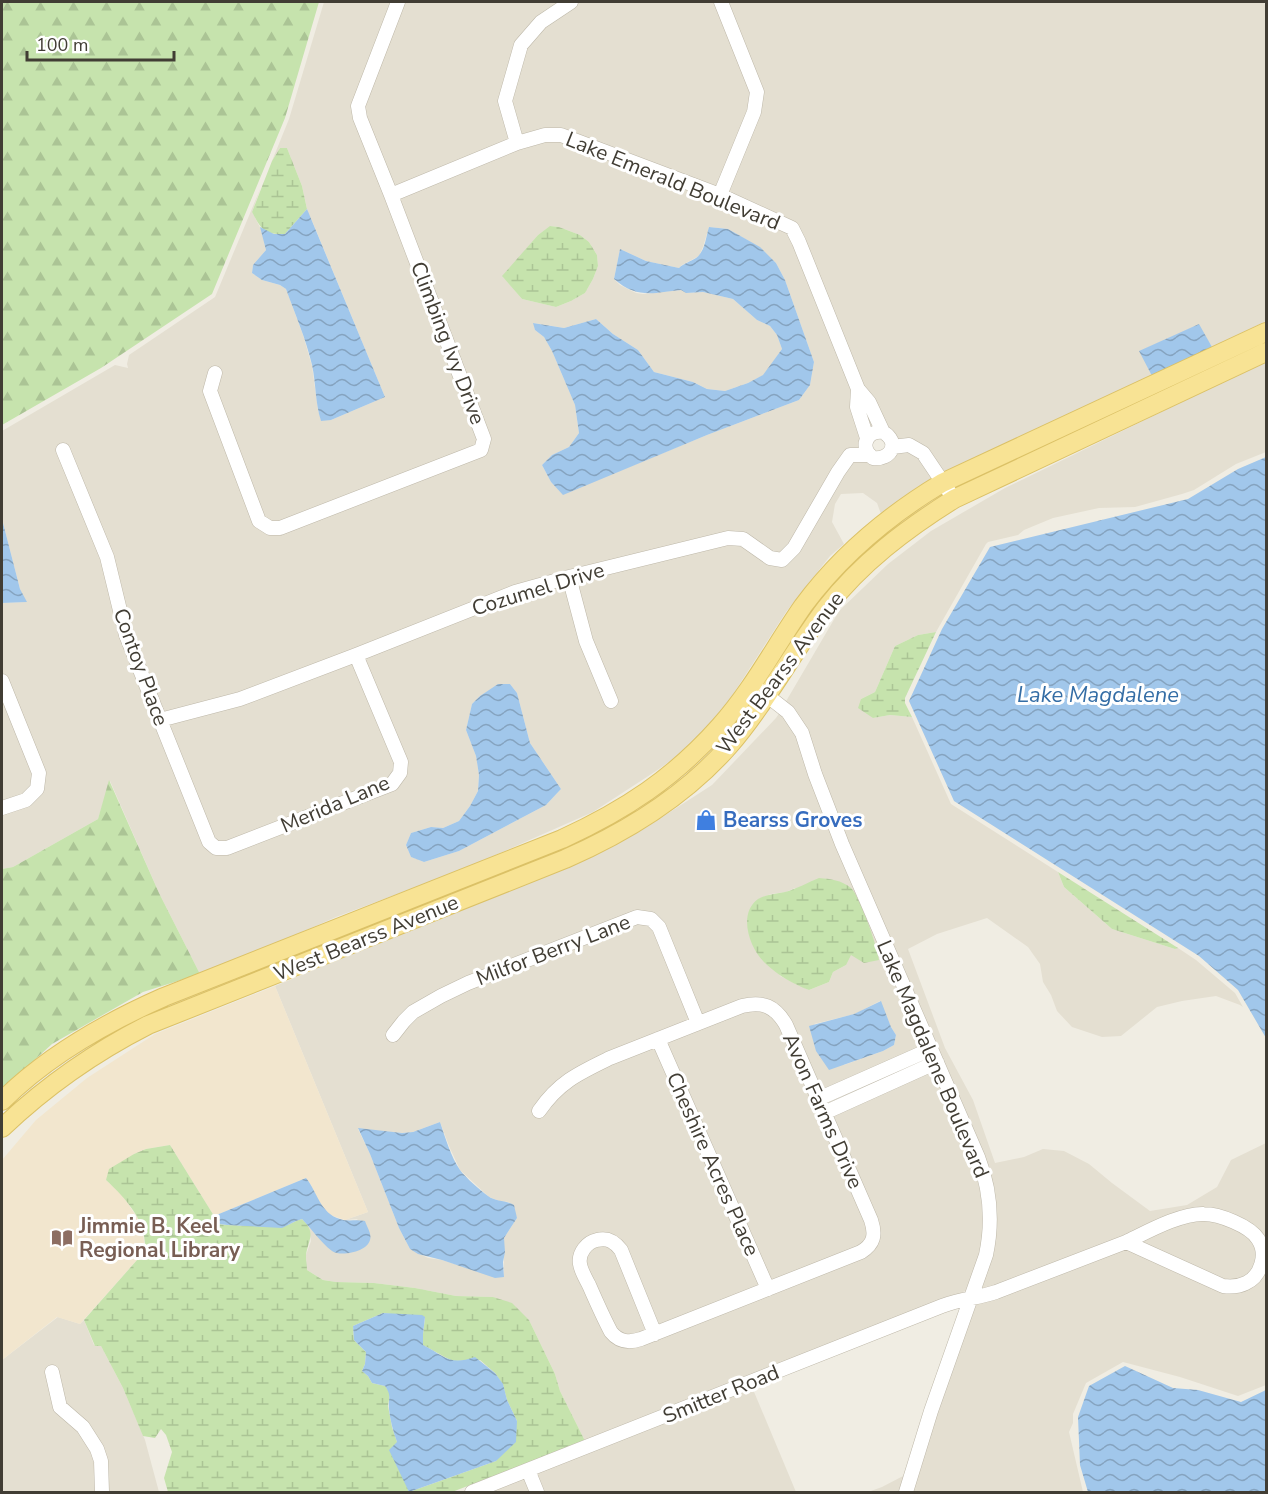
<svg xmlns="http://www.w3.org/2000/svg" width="1268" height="1494" viewBox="0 0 1268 1494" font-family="'Nunito Sans',sans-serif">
<defs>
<pattern id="forest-firs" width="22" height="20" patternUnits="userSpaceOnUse" patternTransform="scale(1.5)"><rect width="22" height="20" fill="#c6e3ad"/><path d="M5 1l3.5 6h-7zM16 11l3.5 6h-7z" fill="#abc495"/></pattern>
<pattern id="wetland-marsh" width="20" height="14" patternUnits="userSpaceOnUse" patternTransform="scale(1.5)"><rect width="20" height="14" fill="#c6e3ad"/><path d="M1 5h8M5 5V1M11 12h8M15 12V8" fill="none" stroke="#abc495"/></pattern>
<pattern id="water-waves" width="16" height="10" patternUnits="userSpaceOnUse" patternTransform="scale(1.5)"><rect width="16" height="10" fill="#a1c7eb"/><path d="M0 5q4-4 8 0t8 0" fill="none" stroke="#85a3bf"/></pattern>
</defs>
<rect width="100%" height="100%" fill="#f0ede3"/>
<path fill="#e4dfd1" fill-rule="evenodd" d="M324,2H1264L1266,8V321L1212,347L1198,325L1140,351L1152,376L944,476L925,448L911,440H897L891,431L886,428L872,395L862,399L874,426L869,429L860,400L851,402L862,438L861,449L850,450L846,452L834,468L790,544L780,554L771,553L746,535L726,533L562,573L512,587L354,650L238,693L162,713L131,634L111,555L65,443L56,446L102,559L121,637L204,844L210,850L211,853L216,855L218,853L229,854L397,788L405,774V759L363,659L516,598L565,584L581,644L609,708L618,704L590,640L575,581L729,544L742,545L770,564L781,565L785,564L799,551L842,475L853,461H869L875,464H883L891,459L897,452L908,451L920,457L935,480L904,497L881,514L877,503L863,493L841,494L835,504L832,522L844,544L830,556L786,612L728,702L697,742L656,771L593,812L464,869L336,917L225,966L200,974L159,893L110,781L98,819L13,867L2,869V603L26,602L20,589L2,519V431L115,365L128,368L127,364L129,355L215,297L261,187L252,212L262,231L266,250L253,265L252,273L262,280L280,285L286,289L303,335L312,366L318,410L321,420H331L385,397L313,223L308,213L302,186L287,148H280L272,161L289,119ZM551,226L559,227L580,235L589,242L597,255L598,266L593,279L585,293L571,301L556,307L522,299L503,277L538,235ZM709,227L728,229L759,247L776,263L785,280L814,362L810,385L799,400L707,435L563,494L551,482L542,465L552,455L569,447L579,433L575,405L552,351L544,337L535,330L534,323L564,328L596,319L613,334L638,350L654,372L693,382L707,389L725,391L748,383L764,375L782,349L777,335L770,326L757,320L733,299L703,292L686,293L681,290L643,294L636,293L620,285L614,279L620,249L646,261L679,268L682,265L699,256L703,247ZM510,684L517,693L530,743L561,789L546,805L459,851L424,862L411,857L406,845L411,833L431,827L443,828L459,821L470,806L478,791L479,775L476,756L466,730L472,704L480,696L498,685Z
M1266,359V452L1236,464L1194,490L1182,494L1135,507L1099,508L1053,518L1024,530L1018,535L988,542L986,544L936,632L918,635L895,646L875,692L861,699L873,718L890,715L912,717L951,804L1058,872L1064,887L1112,929L1175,949L1178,948L1196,960L1235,993L1243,1007L1240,1005L1216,996L1182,1001L1157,1007L1121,1036L1102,1037L1072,1027L1057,1011L1051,995L1043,982L1040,964L1028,947L987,918L937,934L908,949L945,1048L973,1100L995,1163L1024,1157L1043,1149L1064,1151L1089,1164L1112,1183L1150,1211L1187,1205L1217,1187L1231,1160L1266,1143V1247L1218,1211L1123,1237L994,1287L979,1291L994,1202L785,703L839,611L888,564L931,531L1005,488L1186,400Z
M353,662L396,762L395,770L389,779L226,843L217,842L213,839L167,724Z
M780,712L797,735L924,1046L820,1092L773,1002L700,1016L663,925L637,911L394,1024L386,1036L395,1043L403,1031L416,1017L427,1010L471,988L631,924L644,923L652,927L691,1020L571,1071L561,1078L551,1087L532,1111L540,1118L547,1108L567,1088L612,1064L656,1047L761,1286L657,1327L619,1239L578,1247L615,1343L874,1248L831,1116L935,1070L971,1153L981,1196L984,1241L968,1290L585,1441L560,1391L555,1374L529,1320L493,1297L456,1296L415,1288L374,1283L336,1282L323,1280L307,1270L306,1255L311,1241L308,1225L325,1244L358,1219L345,1220L368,1212L275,986L461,909L639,832L712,785L776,718ZM795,888L846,965L833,972L829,982L809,990L780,976L759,899L771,894L786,892ZM880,1001L891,1027L896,1035L894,1045L883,1051L844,1065L814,1024L855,1014ZM440,1122L449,1146L460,1170L489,1197L499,1201L509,1202L517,1218L504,1238V1277L464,1267L442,1260L428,1258L410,1249L399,1228L370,1154L358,1129L402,1133L413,1132Z
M752,1009L769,1013L779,1022L867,1222L869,1236L858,1247L770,1282L665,1043Z
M1204,1220L1216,1221L1233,1228L1246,1234L1254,1242L1258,1254L1251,1272L1243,1278L1232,1281L1223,1280L1139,1242L1175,1226L1191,1221Z
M604,1245L613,1248L648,1330L633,1336L620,1334L615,1329L585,1263L587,1253L591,1248Z
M1126,1248L1221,1291L1266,1263V1385L1238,1396L1180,1377L1123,1362L1086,1383L1073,1414V1423L1069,1432L1083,1492H912L936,1413L975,1303Z
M58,1317L80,1324L84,1320L94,1345L101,1346L123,1388L145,1440L159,1492H2V1360Z
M752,1387L796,1492H542L535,1474Z
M905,1475L900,1492H868L882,1487Z
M525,1477L531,1492H487Z"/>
<path fill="#f2e6ce" d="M275,986L368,1212L345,1220L330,1215L319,1202L311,1185L306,1178L214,1216L170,1145L146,1149L134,1154L106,1180L123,1196L142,1225L145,1251L80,1324L57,1317L2,1360V1160L36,1120L87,1078L155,1034Z"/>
<path fill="url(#forest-firs)" d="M2,2H319L285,118L212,294L101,368L2,425Z
M109,780L159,893L200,974L143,992L52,1044L2,1090V869L13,867L98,819Z"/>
<path fill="url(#wetland-marsh)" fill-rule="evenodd" d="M280,148H287L302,186L307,209L285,234C264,235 261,229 252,212L272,161Z
M550,226L559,227L580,235L589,242L597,255L598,266L593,279L585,293L571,301L556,307L522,299L502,276L538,235Z
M936,632L905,698V703L912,717L890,715L873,718L858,708L861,699L875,692L895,646L918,635Z
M1058,872L1178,948L1175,949L1112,929L1064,887Z
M819,878C831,879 841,880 851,888C860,896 877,946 879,960L864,963L851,955L846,965L833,972L829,982L809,990C793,984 779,976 766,964C750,950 737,914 758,899C767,894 776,894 785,892C797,889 808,882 819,878Z
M170,1145L219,1224L227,1225L253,1226L288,1225L296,1221L302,1219C317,1233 308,1240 306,1255C306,1260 307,1266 307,1270L323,1280L336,1282L374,1283L415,1288L456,1296L493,1297L512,1303L529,1320L555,1374L560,1391L585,1441L452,1492H168L164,1478L172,1452L166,1435L161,1429L155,1438L143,1436L123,1388L101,1346H95L84,1320L145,1251C147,1221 127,1200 106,1180L109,1169L134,1154L146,1149ZM383,1313L425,1318L423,1334V1345L452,1361L480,1360L495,1373L503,1385L507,1400L517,1421L496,1461L409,1492L397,1442L392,1427L388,1406L390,1393L385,1386L372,1383L368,1376L362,1371L365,1364L366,1352L354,1340L353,1326Z"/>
<path fill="url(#water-waves)" d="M307,209L385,397L331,420L321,421C315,402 316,383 312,365C306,339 295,314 286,289L280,285L262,280L252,273L253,265L266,250L260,227L274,234H285Z
M709,227L728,229L760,247L776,263L785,280L814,362L810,385L799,400L707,435L563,495L551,482L542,465L552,455L569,447L579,433L575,405L552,351L544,337L535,330L533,323L564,328L596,319L613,334L638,350L654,372L693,382L707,389L725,391L748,383L763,375L782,349L777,335L770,326L757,320L733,299L703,292L686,293L681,290C653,293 637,299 614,279L620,249L646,261L679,268C684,263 690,262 696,258C705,252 706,236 709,227Z
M1199,324L1212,347L1152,376L1139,351Z
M1266,457V1038L1238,990L1199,956L954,801L909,701L942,629L990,547L1188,499L1238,469Z
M2,519L20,589L27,602L2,603Z
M498,684H510L517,693L530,743L561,789L546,805L459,851L424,862L411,857L406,845L411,833L431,827L443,828L459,821L470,806L478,791L479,775L476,756L466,730L472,704L480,696Z
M881,1001L891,1027L896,1035L894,1045L883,1051L829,1070L816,1051L809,1026L854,1014Z
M440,1122C445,1137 451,1157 460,1170C466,1178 480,1190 488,1196C496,1202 506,1200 514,1205L517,1218L504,1238L505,1252L503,1262L504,1277L495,1278L442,1260L418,1254L410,1249L399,1228L370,1154L358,1128L402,1133L413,1132Z
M306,1178C318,1193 320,1213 340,1219C348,1222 356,1219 365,1221C367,1227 372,1234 370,1240C367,1252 341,1257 332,1251C320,1242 312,1229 302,1219L296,1221L282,1228L227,1225L219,1224L214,1216Z
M383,1313L422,1315L425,1317L423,1334V1345C445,1356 449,1366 475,1357L495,1373L503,1384L507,1400L517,1421L516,1442L496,1461L409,1492L389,1450L397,1442C393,1431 390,1420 389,1409C388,1398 392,1396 385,1386L372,1383L368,1376L362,1371L365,1364L366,1352L354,1340L353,1326Z
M1125,1366L1173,1388L1198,1390L1241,1402L1266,1390V1492H1088L1080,1465L1078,1417L1089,1386Z"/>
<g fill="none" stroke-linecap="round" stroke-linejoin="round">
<defs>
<path id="minor" d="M517,143L505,101L521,45L541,22L571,2
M391,195L517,143L545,135H561L720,195L792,228L799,242L858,389
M720,195L754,112L757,92L721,2
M215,373L210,391L259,521L270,528H280L481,450L484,439L391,195L360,118L358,106L398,2
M867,438L857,407L858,389L869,402L883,432C900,442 892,460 873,458C859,448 866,430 883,432
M892,447L909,445L923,453L954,499
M63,450L107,557L126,635L209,842L216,848H227L392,784L400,773L401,762L356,655
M569,577L586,641L611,701
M2,681L39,773L37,789L26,800L2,808
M760,690L788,712L802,733L815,774L842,844L978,1157C990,1188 993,1222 986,1255L931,1411L906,1492
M160,720L240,699L356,655L515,592L569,577L728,538L743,539L770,558L782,560L794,548L838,472L850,455H870
M393,1035L404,1021L413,1012L441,996L468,983L637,917L651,919L659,927L698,1023
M658,1039L768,1289
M818,1099L931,1049
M539,1111C559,1082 579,1073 610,1058L742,1006C763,1001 775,1006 786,1025L871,1220C876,1235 874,1244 861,1252L641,1339C629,1343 619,1342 611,1332C603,1317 596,1301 589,1285C586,1279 581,1271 580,1264C578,1253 587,1242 597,1240C608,1237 615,1242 621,1250L655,1334
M824,1113L937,1062
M52,1372L60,1407L83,1427L97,1449L101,1461L102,1492
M528,1470L537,1492
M472,1492L942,1306C960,1299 978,1298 996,1292L1126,1242L1223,1286C1230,1287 1238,1287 1246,1283C1261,1276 1268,1254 1258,1239C1250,1226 1219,1214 1204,1214C1181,1213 1147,1232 1126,1242"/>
<path id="major" d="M2,1101C48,1055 105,1023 164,997L562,839C625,810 674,778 720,726C753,689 775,646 803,606C840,556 889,515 942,483L1266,332
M2,1128C47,1085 93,1053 148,1025L565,859C627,832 684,797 729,746C766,703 792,653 826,608C861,563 906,529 954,499L1266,352"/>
</defs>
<use href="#minor" stroke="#beb8a9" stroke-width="15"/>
<use href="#major" stroke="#dbc166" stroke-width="20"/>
<use href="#minor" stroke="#fff" stroke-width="14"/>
<use href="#major" stroke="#f8e394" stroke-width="18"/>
</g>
<defs>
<symbol id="shop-bare" viewBox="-9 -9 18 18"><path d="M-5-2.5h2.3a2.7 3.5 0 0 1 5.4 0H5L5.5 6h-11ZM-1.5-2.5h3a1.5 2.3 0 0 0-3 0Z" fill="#3f7fe0" stroke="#fff" stroke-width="2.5" paint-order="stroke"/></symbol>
<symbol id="library-bare" viewBox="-9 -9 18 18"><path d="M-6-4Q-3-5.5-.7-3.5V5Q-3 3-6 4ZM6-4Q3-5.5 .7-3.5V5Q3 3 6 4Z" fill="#8d6e63" stroke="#fff" stroke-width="2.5" paint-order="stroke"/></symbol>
</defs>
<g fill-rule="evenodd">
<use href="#shop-bare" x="691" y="805" width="30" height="30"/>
<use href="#library-bare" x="47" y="1223" width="30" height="30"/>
</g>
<g text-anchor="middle" stroke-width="6" stroke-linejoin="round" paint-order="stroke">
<g font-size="21" fill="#413d34" stroke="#fff">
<text transform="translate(673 181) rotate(22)" y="7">Lake Emerald Boulevard</text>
<text transform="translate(448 343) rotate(69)" y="7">Climbing Ivy Drive</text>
<text transform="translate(538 589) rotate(-17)" y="7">Cozumel Drive</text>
<text transform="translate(141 667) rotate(70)" y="7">Contoy Place</text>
<text transform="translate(780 673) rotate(-53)" y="7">West Bearss Avenue</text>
<text transform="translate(335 804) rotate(-23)" y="7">Merida Lane</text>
<text transform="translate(366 938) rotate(-22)" y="7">West Bearss Avenue</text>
<text transform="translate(553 950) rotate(-21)" y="7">Milfor Berry Lane</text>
<text transform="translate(933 1059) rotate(67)" y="7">Lake Magdalene Boulevard</text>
<text transform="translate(823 1111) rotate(66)" y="7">Avon Farms Drive</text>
<text transform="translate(713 1164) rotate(66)" y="7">Cheshire Acres Place</text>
<text transform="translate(721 1394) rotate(-22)" y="7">Smitter Road</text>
</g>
<g font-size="21" font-weight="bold" fill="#366cbe" stroke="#fff" text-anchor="start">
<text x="723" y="827">Bearss Groves</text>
</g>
<g font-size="21" font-weight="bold" fill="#785e54" stroke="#fff" text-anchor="start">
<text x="79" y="1233">Jimmie B. Keel<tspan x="79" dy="24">Regional Library</tspan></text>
</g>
<g font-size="22" font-style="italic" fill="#346da5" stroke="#fff">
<text x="1098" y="702">Lake Magdalene</text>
</g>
</g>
<rect width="1268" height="1494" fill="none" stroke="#413d34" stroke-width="6"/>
<path d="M27 51v9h147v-9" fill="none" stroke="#413d34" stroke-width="3"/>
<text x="36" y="51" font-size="18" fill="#413d34" stroke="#ffffff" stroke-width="4.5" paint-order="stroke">100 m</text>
</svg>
